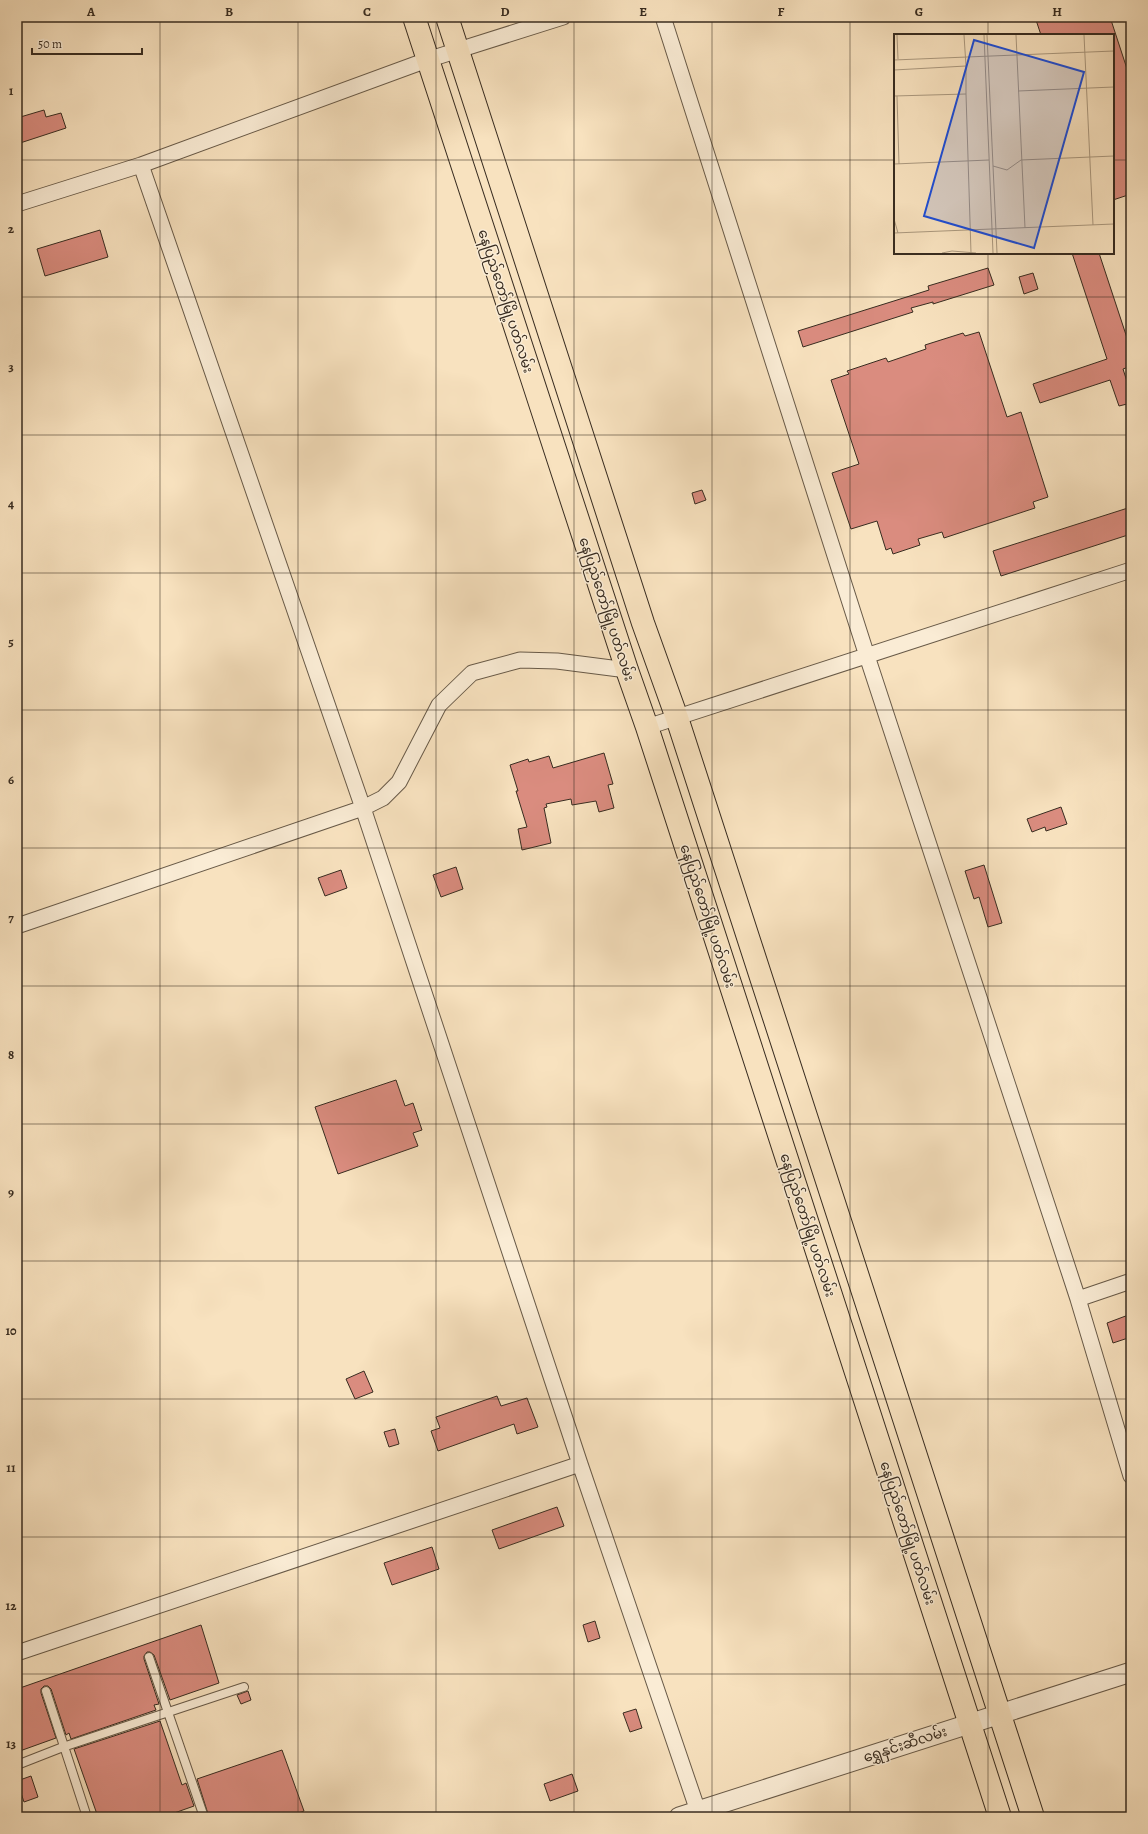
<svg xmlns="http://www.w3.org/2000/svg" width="1148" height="1834" viewBox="0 0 1148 1834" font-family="Alegreya,'Noto Sans Myanmar',serif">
<rect width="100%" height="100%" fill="#f8e2bf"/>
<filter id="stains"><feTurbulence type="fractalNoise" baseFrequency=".005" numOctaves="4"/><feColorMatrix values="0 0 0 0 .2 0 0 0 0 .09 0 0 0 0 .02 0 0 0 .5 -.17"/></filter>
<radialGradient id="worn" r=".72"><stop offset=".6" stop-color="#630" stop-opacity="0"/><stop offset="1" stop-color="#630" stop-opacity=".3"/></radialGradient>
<path fill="#da8c7f" stroke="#382c20" d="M1035,17H1110L1131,81V194L1113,200V35H1041Z
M44,110L46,117L61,113L66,128L17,144V118Z
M100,230L108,257L45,276L37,249Z
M1072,253H1099L1131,350V366L1123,369L1131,394V403L1119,406L1110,380L1040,403L1033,384L1107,359Z
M988,268L994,285L933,304V302L911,308L913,312L803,347L798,331L929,290L928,286Z
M1033,273L1038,289L1024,294L1019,277Z
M979,332L1007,417L1021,412L1048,497L1033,502L1035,508L944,538L942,532L918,539L920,545L893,554L891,548L886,550L877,521L851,529L832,473L859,464L831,380L849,374L847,371L886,358L888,362L926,349L925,345L963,333L965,336Z
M702,490L706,500L695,504L692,493Z
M1131,507V534L1001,576L993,551Z
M604,753L613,784L608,785L614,808L599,812L596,801L572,805L571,799L546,804L547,807L544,808L551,843L522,850L518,829L527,827L516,791H518L510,765L528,759L529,762L549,756L553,768Z
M1061,807L1067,824L1046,831L1045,827L1032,832L1027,819Z
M984,865L1002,923L988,927L979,897L974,899L965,871Z
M456,867L463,889L441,897L433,875Z
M341,870L347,888L325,896L318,878Z
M396,1080L405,1106L413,1103L422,1130L413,1133L418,1146L338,1174L315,1107Z
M1131,1314V1337L1113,1343L1107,1323Z
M364,1371L373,1392L355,1399L346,1379Z
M497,1396L501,1406L527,1398L538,1427L517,1434L514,1424L438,1451L431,1431L440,1428L436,1417Z
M395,1429L399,1444L389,1447L384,1432Z
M557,1507L564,1526L499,1549L492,1530Z
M432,1547L439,1569L392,1585L384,1563Z
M595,1621L600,1638L588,1642L583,1625Z
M201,1625L219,1683L170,1700L154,1655L150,1652H147L144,1656V1659L159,1704L154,1705L156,1710L71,1739L69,1733L66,1735L51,1689L48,1686H44L41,1689V1693L56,1738L17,1752V1689Z
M248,1691L251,1700L241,1704L237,1695Z
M636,1709L642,1728L630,1732L623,1713Z
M160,1721L182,1785L186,1783L194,1806L163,1817H98L74,1749Z
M282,1750L304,1811L286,1817H209L197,1779Z
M572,1774L578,1791L550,1801L544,1784Z
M31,1776L38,1797L24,1802L17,1781Z"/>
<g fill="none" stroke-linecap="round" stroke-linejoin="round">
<defs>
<path id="service" d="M149,1657L204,1817
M46,1691L87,1817
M17,1765L63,1747L244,1687"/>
<path id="minor" d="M663,17L867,656L1078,1299
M141,165L363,808L580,1464L700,1817
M17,204L141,165L427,60L563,17
M647,727L1131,570
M17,926L363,808L383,798L399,782L439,705L472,673L520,660L557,661L627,670
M1131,1281L1078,1299L1131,1476
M17,1653L580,1464"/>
<path id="tertiary" d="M679,1817L1131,1672"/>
<path id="primary" d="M414,17L627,670L647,727L1000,1817
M447,17L643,623L677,718L1033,1817"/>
</defs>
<use href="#service" stroke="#685a48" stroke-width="10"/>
<use href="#minor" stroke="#685a48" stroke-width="17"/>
<use href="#tertiary" stroke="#685a48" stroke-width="21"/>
<use href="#primary" stroke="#382c20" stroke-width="24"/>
<use href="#service" stroke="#faecd5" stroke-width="8"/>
<use href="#minor" stroke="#faecd5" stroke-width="15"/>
<use href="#tertiary" stroke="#faecd5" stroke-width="19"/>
<use href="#primary" stroke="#f8e2bf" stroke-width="22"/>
</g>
<path fill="none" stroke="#382c20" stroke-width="1" stroke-opacity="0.55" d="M160,17V1817M298,17V1817M436,17V1817M574,17V1817M712,17V1817M850,17V1817M988,17V35M17,160H895M1113,160H1131M988,253V1817M17,297H1131M17,435H1131M17,573H1131M17,710H1131M17,848H1131M17,986H1131M17,1124H1131M17,1261H1131M17,1399H1131M17,1537H1131M17,1674H1131"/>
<g text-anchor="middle" stroke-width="3" stroke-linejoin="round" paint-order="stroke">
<g font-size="14" fill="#382c20" stroke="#faecd5">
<text transform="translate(506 301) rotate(72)" y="5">နေပြည်တော်မြို့ပတ်လမ်း</text>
<text transform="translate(607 609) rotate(72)" y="5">နေပြည်တော်မြို့ပတ်လမ်း</text>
<text transform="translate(708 916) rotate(72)" y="5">နေပြည်တော်မြို့ပတ်လမ်း</text>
<text transform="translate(808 1225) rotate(72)" y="5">နေပြည်တော်မြို့ပတ်လမ်း</text>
<text transform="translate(908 1533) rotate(72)" y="5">နေပြည်တော်မြို့ပတ်လမ်း</text>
<text transform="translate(905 1744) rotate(-18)" y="5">ရွှေနှင်းဆီလမ်း</text>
</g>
</g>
<g transform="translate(894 34)">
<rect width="220" height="220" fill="#f8e2bf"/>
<path fill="none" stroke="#ab997f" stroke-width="1" d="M3,1L4,25M90,1L99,219M93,1L103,219M122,1L131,194M190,1L199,191M0,26L220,17M0,36L72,32L70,1M124,57L220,53M72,60L77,219M0,62L72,60V32M3,62L5,130M0,130L95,126M99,132L113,136L127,126L220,122M0,185L4,199M0,199L220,190M48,219L58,217L82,219"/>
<path fill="#1d4ed8" fill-opacity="0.15" stroke="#1d4ed8" stroke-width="2" d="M80,6L190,38L140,214L30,182Z"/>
<rect width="220" height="220" fill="none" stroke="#382c20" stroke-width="2"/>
</g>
<rect width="1148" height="1834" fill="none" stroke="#f8e2bf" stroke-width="44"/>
<path d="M32 48v6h110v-6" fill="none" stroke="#382c20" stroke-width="2"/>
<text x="38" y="48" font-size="12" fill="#382c20" stroke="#faecd5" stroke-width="3" paint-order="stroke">50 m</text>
<rect x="22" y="22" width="1104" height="1790" fill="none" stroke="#382c20" stroke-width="1.5"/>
<g font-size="13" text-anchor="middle" font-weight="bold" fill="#382c20">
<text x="91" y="16">A</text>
<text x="229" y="16">B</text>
<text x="367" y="16">C</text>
<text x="505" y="16">D</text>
<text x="643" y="16">E</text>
<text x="781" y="16">F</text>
<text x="919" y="16">G</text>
<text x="1057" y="16">H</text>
<text x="11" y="95">1</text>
<text x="11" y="233">2</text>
<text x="11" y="371">3</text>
<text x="11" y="508">4</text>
<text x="11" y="646">5</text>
<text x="11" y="784">6</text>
<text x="11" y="922">7</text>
<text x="11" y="1059">8</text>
<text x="11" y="1197">9</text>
<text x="11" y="1335">10</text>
<text x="11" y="1472">11</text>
<text x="11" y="1610">12</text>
<text x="11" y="1748">13</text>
</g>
<rect width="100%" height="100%" filter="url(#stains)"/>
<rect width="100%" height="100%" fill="url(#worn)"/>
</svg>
